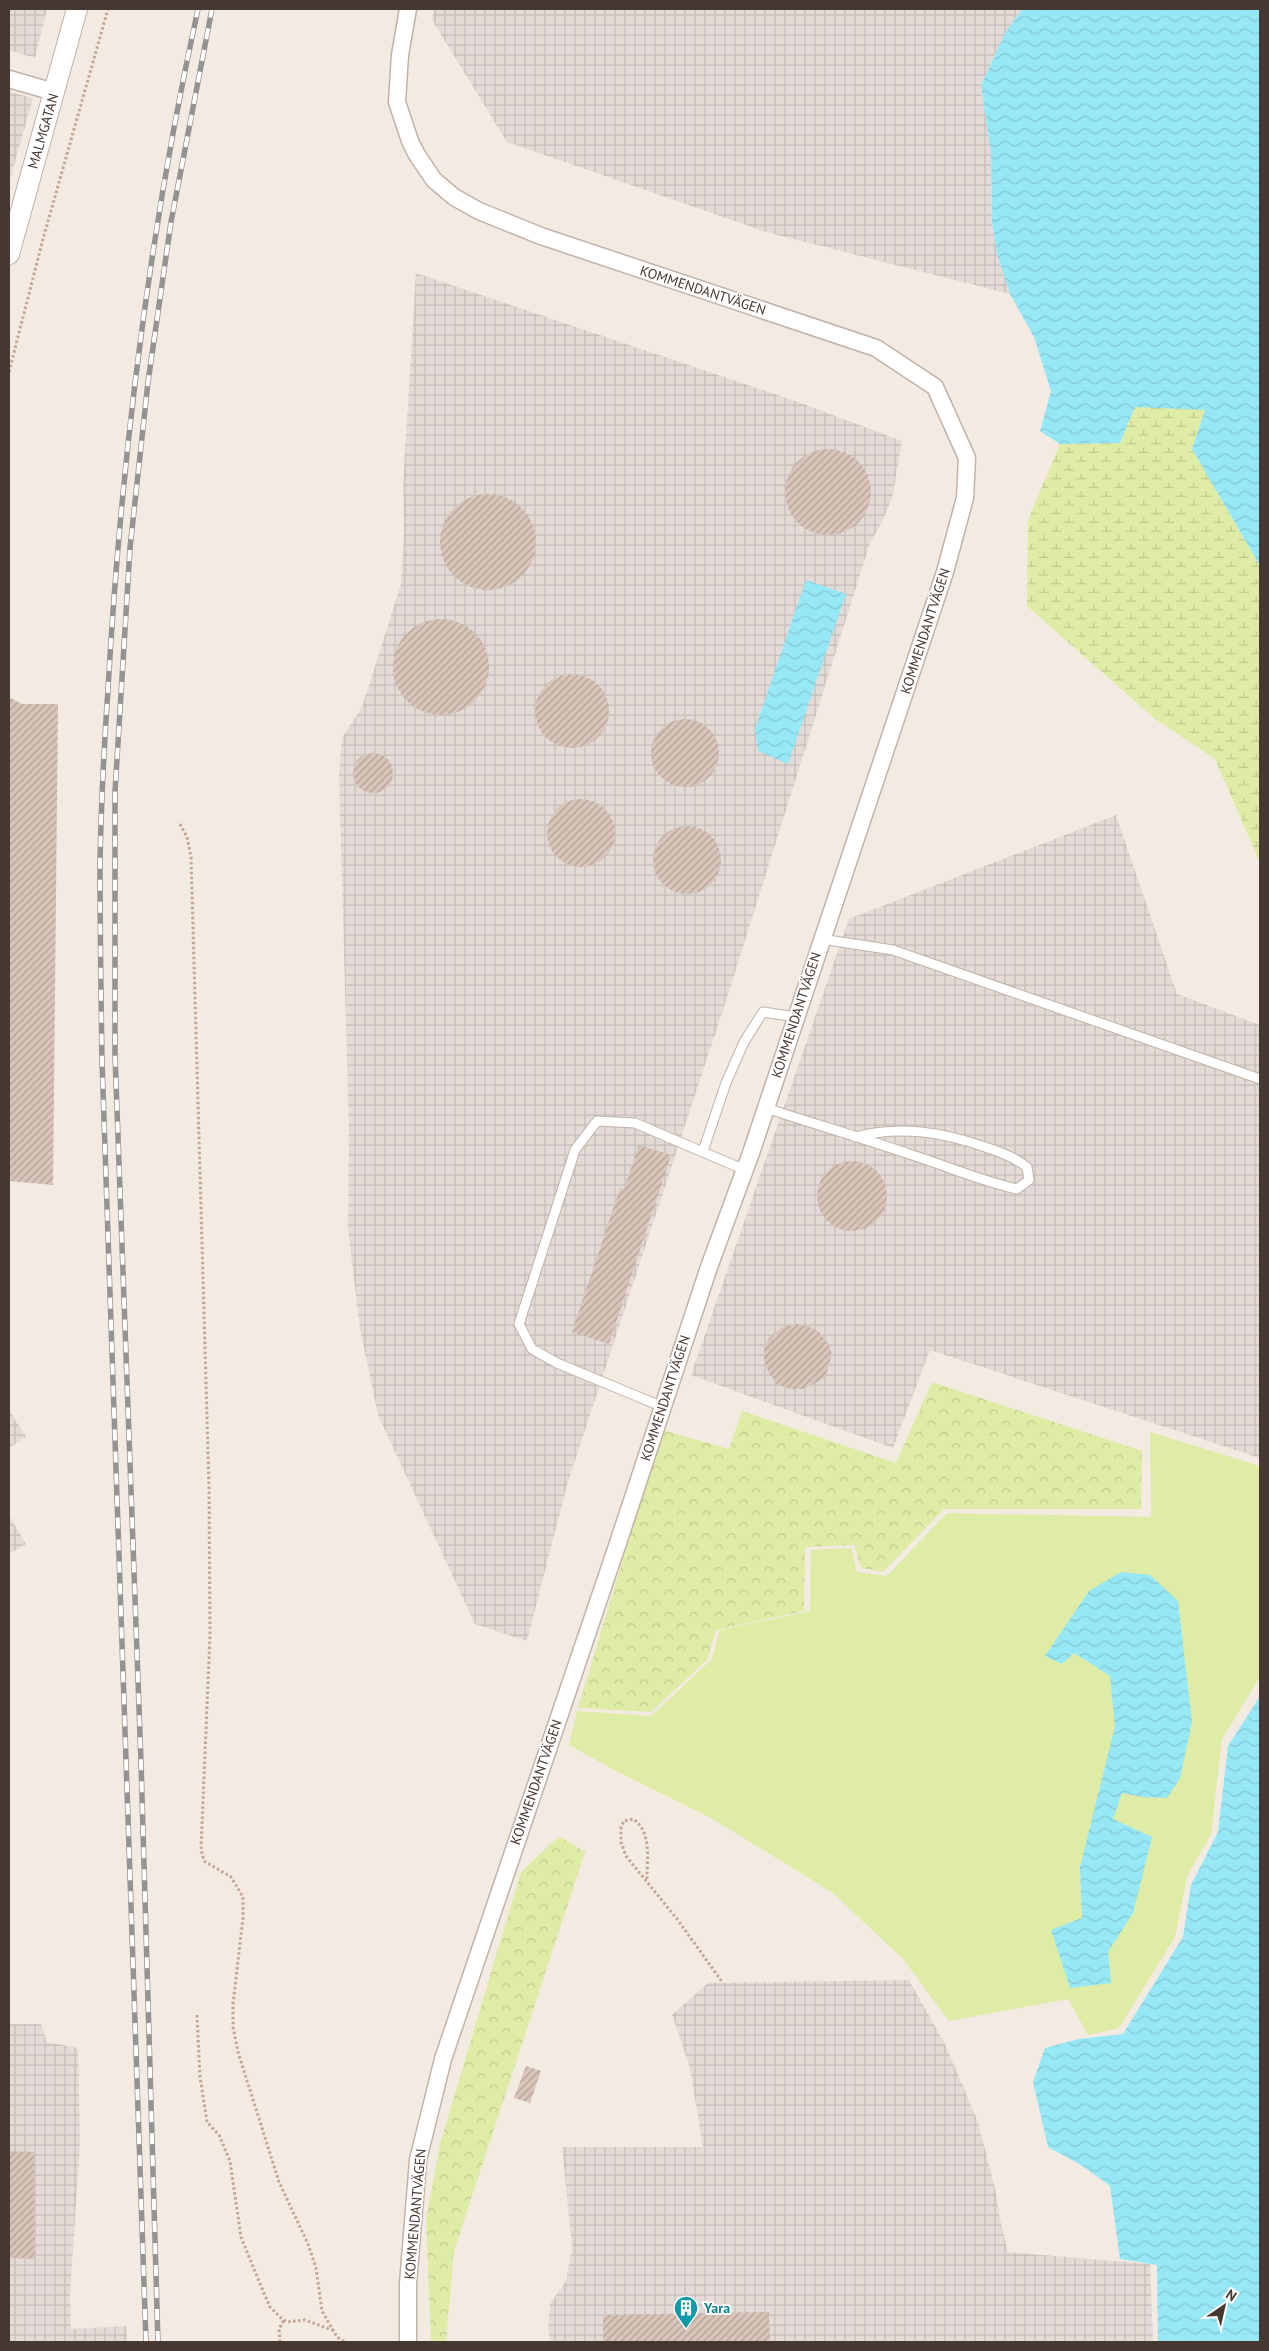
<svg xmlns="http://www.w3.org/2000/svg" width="1269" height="2351" viewBox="0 0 1269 2351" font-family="'PT Sans',sans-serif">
<defs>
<pattern id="industrial-grid" width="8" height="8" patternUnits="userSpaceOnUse" patternTransform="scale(1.25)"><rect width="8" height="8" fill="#e4dbd7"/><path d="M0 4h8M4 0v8" fill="none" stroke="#c5bdb9"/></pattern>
<pattern id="forest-crowns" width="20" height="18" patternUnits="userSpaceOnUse" patternTransform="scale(1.25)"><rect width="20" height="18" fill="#deeca6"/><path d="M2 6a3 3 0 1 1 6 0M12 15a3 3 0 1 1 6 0" fill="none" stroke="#c0cb8f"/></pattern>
<pattern id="wetland-marsh" width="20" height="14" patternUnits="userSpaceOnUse" patternTransform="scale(1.25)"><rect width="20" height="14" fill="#deeca6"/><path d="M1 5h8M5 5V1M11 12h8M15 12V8" fill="none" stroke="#c0cb8f"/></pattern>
<pattern id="water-waves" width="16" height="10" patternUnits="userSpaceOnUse" patternTransform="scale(1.25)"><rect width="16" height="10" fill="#97e8f7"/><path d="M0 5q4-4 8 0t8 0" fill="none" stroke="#84c8d4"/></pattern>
<pattern id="building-hatch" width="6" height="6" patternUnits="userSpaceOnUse" patternTransform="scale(1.25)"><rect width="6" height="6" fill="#d9c5b9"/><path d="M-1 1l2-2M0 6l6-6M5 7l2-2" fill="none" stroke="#b2a197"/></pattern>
</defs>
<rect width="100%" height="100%" fill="#f3eae2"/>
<path fill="url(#industrial-grid)" d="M9,9H47L35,58L9,50Z
M434,9H1022L1005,33L981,85L991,154L992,223L997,254L1010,294L766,232L507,142L432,20Z
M9,92L33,98L9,183Z
M416,273L801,403L902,441L892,498L882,522L870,543L725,1004L567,1485L527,1641L475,1624L378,1415L360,1329L348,1229L349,1131L339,775L342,738L362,707L401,584L404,531L403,486Z
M1116,815L1177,994L1260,1025V1458L930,1350L893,1448L691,1375L849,919Z
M9,1410L26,1437L9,1448Z
M9,1515L26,1544L9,1554Z
M909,1980L946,2046L978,2122L995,2188L1000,2219L1008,2252L1150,2264L1153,2342H550L548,2327L550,2304L566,2281L572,2247L562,2147H703L690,2068L672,2015L708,1983Z
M9,2024H41L47,2042L78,2048L80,2142L70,2295L71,2329L127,2326V2342H9Z"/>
<path fill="#deeca6" d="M1150,1432L1260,1466V1677L1222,1739L1211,1834L1187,1877L1175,1937L1119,2028L1088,2035L1068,1999L949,2021L904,1960L833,1893L711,1818L618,1772L569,1745L577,1711L651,1716L712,1659L720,1630L810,1611L811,1550L851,1548L857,1572L887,1576L947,1513L1151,1517Z"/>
<path fill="url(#forest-crowns)" d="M932,1382L1142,1451L1141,1509H944L883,1572L861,1568L854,1545L805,1547L804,1611L716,1630L707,1660L651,1712L578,1708L662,1430L729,1449L742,1411L896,1463Z
M559,1836L585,1852L454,2251L446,2342H431L426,2220L440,2144L521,1872Z"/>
<path fill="url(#wetland-marsh)" d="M1135,406L1206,410L1192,449L1260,566V863L1215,759L1154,718L1027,606L1028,520L1060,444L1120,443Z"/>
<path fill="url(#water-waves)" d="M1022,9H1260V566L1192,449L1205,410L1135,407L1120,443L1060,444L1040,431L1051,391L1034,337L1010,294L997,254L992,223L991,154L981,85L1005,33Z
M806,580L846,594L788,764L758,751L755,729Z
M1121,1572L1150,1575L1178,1601L1192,1722L1180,1778L1167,1798L1142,1797L1122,1793L1113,1819L1152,1837L1133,1913L1108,1952L1111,1983L1070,1988L1051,1930L1082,1918L1080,1867L1115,1726L1110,1676L1074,1653L1062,1664L1045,1656L1089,1591Z
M1260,1696V2342H1158L1157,2265L1120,2259L1110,2186L1081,2165L1048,2147L1033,2082L1045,2048L1079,2039L1123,2034L1183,1937L1191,1885L1218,1832L1228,1746Z"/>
<path fill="url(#building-hatch)" d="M785 492a43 43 0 1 1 86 0a43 43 0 1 1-86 0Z
M440 542a48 48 0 1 1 96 0a48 48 0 1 1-96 0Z
M393 667a48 48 0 1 1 96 0a48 48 0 1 1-96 0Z
M535 711a37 37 0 1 1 74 0a37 37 0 1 1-74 0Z
M9,697L22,704H58L53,1185L9,1181Z
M651 753a34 34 0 1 1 68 0a34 34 0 1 1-68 0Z
M353 773a20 20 0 1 1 40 0a20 20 0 1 1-40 0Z
M547 833a34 34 0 1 1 68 0a34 34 0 1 1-68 0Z
M653 860a34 34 0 1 1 68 0a34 34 0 1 1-68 0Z
M639,1145L671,1155L609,1344L572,1332L620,1188L624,1189Z
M817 1196a35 35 0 1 1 70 0a35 35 0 1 1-70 0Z
M796,1324L808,1326L819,1332L828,1343L832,1354L825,1378L803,1389H790L777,1384L769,1373L764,1361V1349L769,1338L783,1327Z
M526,2066L541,2071L530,2103L514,2098Z
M9,2151L34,2152L35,2259L9,2258Z
M769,2312L770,2342H603V2315Z"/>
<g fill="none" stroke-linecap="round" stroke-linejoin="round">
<defs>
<path id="service" d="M821,939L893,950L1260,1079
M766,1108C814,1124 863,1138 912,1155C947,1166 981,1181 1017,1189L1029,1180L1027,1167C1014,1157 1000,1152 985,1147C942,1132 900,1125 855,1137
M703,1151L726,1083L744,1042L763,1012L796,1017
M663,1407L557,1363L532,1349L519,1324L575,1150L597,1121L635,1123L745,1170"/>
<path id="minor" d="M9,79L54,92
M408,2342V2284L418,2160L443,2059L618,1543L709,1267L751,1153L945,572L965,498L967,458L935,387L876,348L541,236L479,211L454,197L434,180L417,155L410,141L397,102L400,55L408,9"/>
<path id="tertiary" d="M9,254L77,9"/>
</defs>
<use href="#service" stroke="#c2b2a7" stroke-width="11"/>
<use href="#minor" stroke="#c2b2a7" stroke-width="19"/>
<use href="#tertiary" stroke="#c2b2a7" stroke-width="22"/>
<path stroke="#c2a693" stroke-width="3" stroke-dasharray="2.5 2.5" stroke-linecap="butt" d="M9,372L43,239L108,9
M180,824L187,837L191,857L209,1488L210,1635L201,1849L204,1861L231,1877L243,1897V1918L233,2004V2027L238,2052L279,2182L308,2244L316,2268L322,2311L337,2337L345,2342
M647,1879C647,1859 652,1832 633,1819L624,1821L621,1827V1842L626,1856L677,1919L723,1983
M197,2015L200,2077L207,2122L219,2135L230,2161L241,2237L263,2291L270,2307L282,2319L287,2322L305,2320L332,2330
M280,2342L279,2329L284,2320"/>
<use href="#service" stroke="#fff" stroke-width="9"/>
<use href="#minor" stroke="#fff" stroke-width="16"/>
<use href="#tertiary" stroke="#fff" stroke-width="20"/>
<defs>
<path id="rail" d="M146,2342L102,1061C101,995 100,930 100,864C101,806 104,747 108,689C121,460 149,233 198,9
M158,2342L141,1762L115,1055V792L130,548L148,382L171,222L212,9"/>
</defs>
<use href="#rail" stroke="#939393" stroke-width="5.5"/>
<use href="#rail" stroke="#fff" stroke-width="4" stroke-dasharray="11" stroke-linecap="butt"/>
</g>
<defs>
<symbol id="building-pin" viewBox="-11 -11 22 30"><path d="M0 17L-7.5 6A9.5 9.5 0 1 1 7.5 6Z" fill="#0f9aa8" stroke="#fff"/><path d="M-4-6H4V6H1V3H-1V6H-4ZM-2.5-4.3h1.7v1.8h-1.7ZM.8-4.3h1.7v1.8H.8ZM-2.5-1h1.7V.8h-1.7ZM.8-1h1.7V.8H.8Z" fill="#fff"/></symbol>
</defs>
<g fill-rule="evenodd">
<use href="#building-pin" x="672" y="2294" width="28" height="38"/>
</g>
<g text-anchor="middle" stroke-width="4" stroke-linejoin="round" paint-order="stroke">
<g font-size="14" fill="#453932" stroke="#fff">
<text transform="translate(43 131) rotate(-74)" y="5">MALMGATAN</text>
<text transform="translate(703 290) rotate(18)" y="5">KOMMENDANTVÄGEN</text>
<text transform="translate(925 631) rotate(-72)" y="5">KOMMENDANTVÄGEN</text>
<text transform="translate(796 1015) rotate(-72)" y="5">KOMMENDANTVÄGEN</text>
<text transform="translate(665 1398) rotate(-72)" y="5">KOMMENDANTVÄGEN</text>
<text transform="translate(536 1782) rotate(-71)" y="5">KOMMENDANTVÄGEN</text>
<text transform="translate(415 2214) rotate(-85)" y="5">KOMMENDANTVÄGEN</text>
</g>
<g font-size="14" font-weight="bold" fill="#0d838f" stroke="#fff" text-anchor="start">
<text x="704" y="2313">Yara</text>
</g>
</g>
<rect width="1269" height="2351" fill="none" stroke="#453932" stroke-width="20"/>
<g transform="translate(1224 2306) rotate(34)" stroke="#ffffff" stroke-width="4" paint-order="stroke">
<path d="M0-4L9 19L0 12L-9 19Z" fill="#453932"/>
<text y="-8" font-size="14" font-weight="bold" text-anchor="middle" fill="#453932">N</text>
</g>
</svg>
